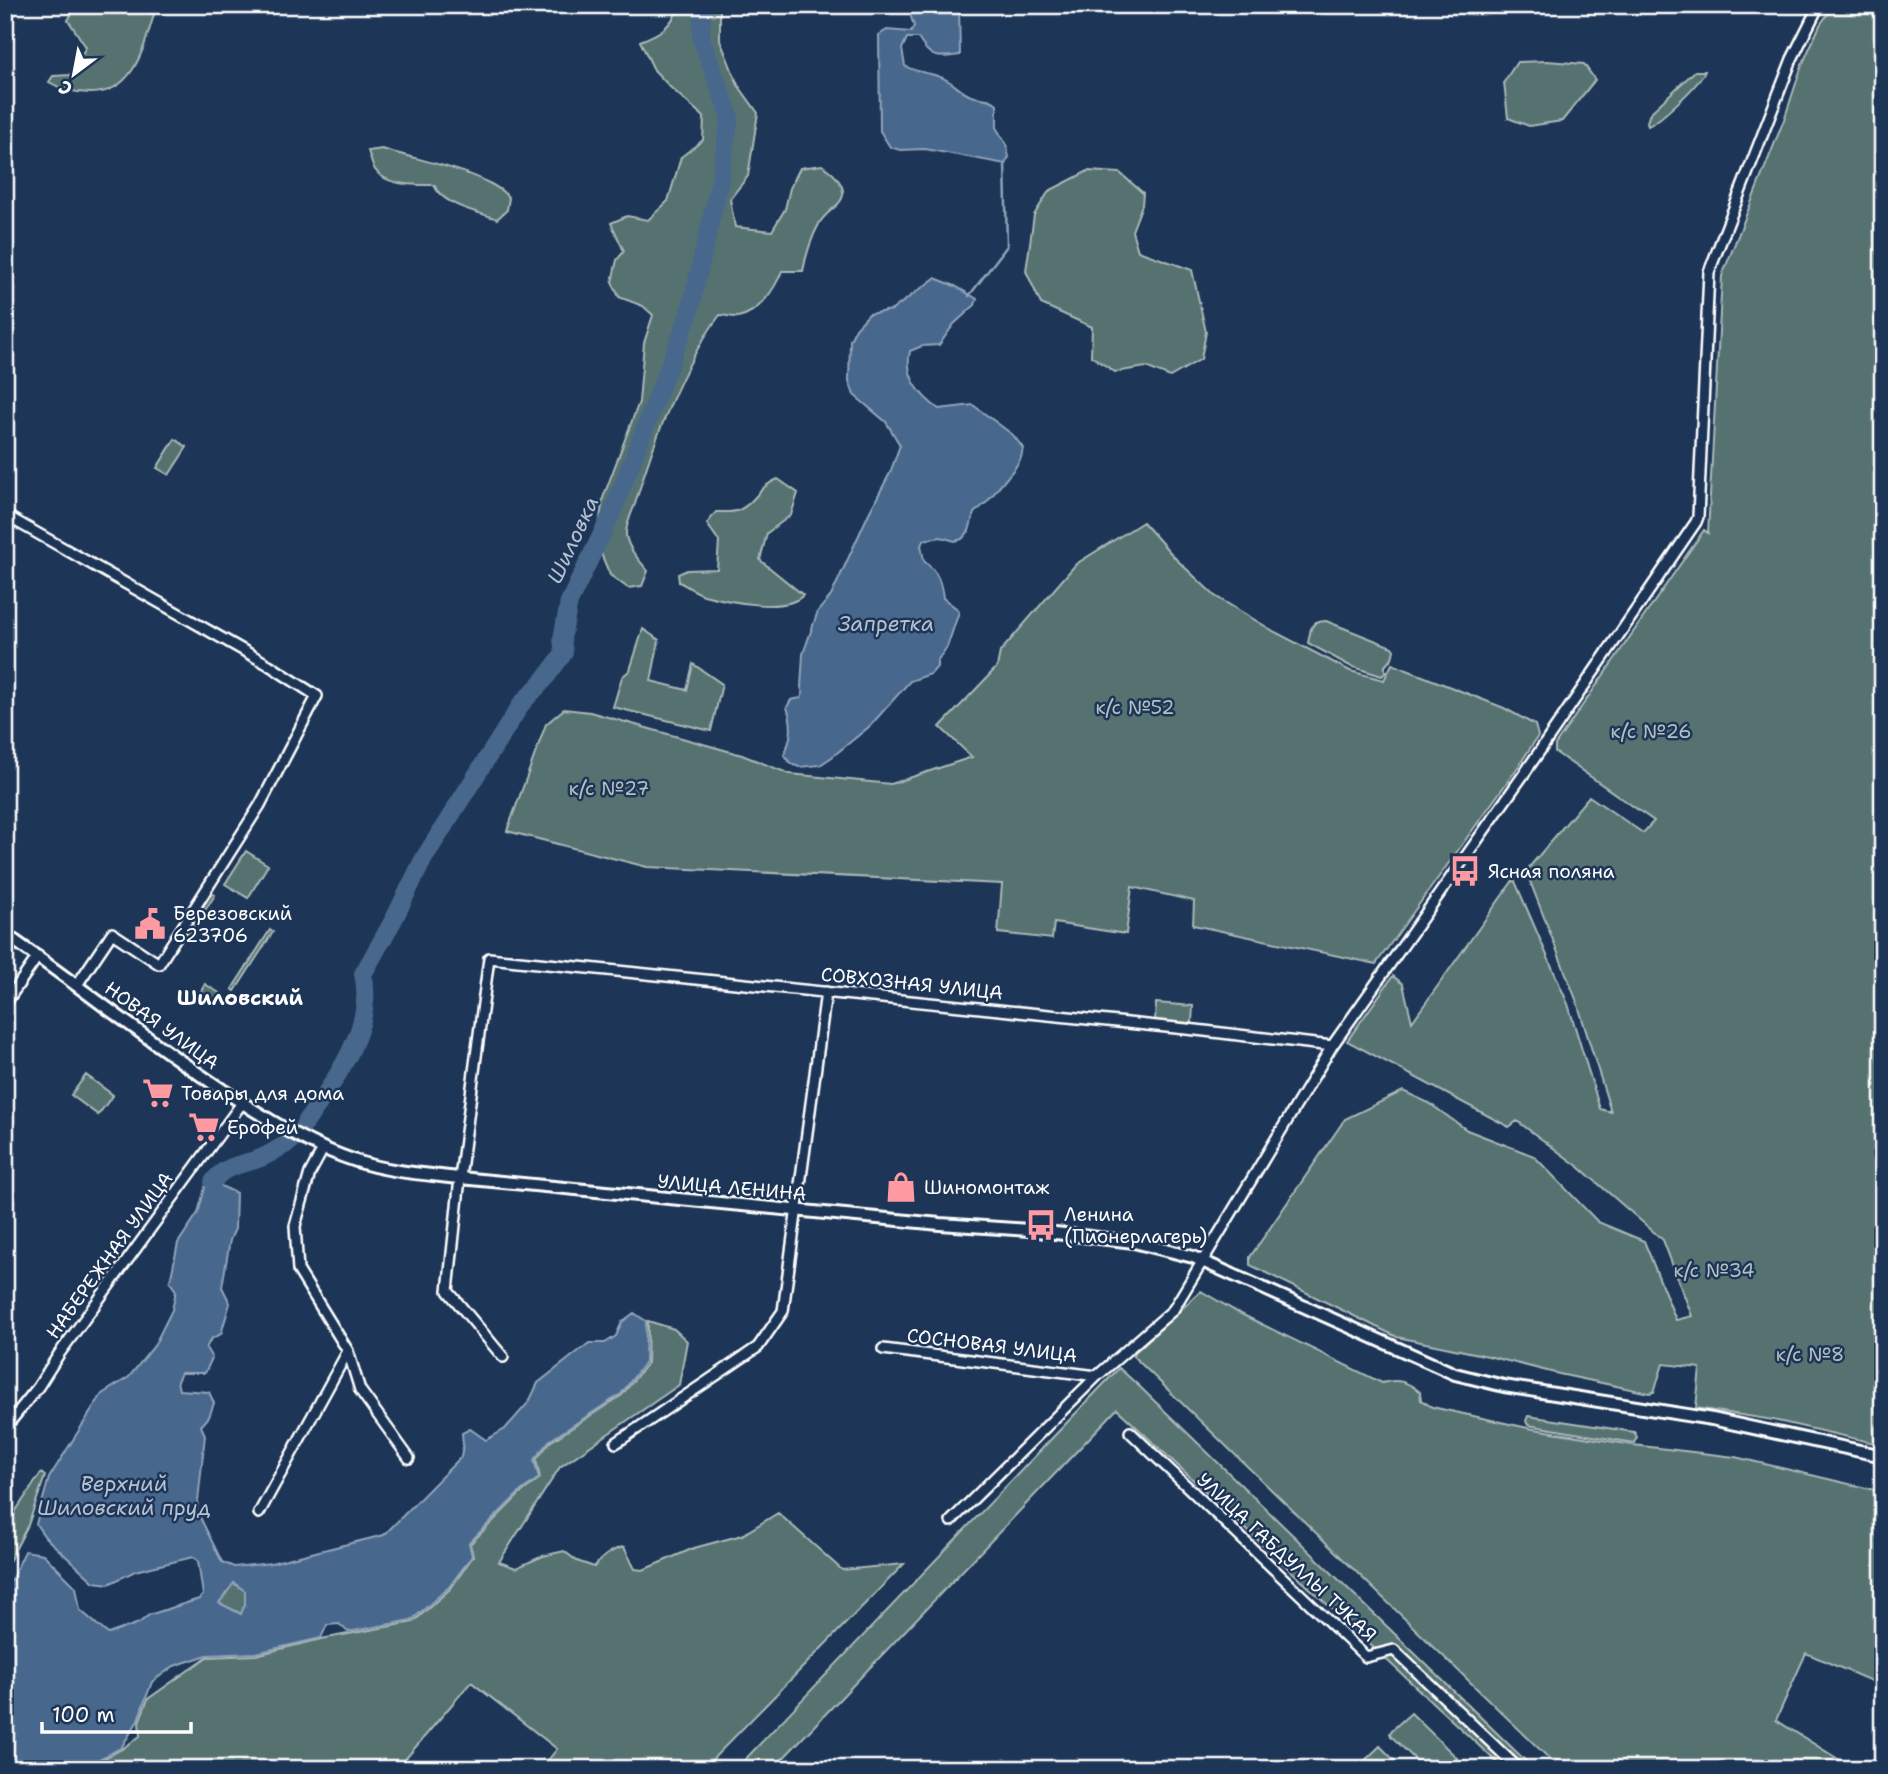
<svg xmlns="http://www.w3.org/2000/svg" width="1888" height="1774" viewBox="0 0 1888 1774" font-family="'Shantell Sans',sans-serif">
<rect width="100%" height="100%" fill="#1d3557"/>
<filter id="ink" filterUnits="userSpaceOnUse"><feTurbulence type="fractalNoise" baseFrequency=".0143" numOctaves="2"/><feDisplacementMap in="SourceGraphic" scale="14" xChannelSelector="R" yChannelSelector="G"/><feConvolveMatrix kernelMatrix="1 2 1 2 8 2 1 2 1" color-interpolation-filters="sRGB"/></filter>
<g filter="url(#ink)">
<path fill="#567270" stroke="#aab8b8" stroke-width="2" d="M92,5H157C145,41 137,94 90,93C75,93 62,90 49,82L53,76L70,75L86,47L68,20L73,12Z
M680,5H720V40L738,85L758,113L748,176L730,199L735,227L772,231L785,209L790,188L800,168L822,165C834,173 852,190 838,204C831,211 823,216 819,224C811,239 806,255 803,271H782C775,289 759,313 738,317C733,318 725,315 720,315C682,365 653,443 635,504C632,512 625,526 626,535C628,549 640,561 648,571L642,586L628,588L610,575L602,556L599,525L603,498L639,402L644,343L653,315L643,306L619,297L612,282L617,260L624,251L611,223L627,216L648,220L668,201L681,157L703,140L704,117L671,88L654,70L640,41C661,33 671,27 680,5Z
M1834,5H1883V1445L1773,1420L1696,1408L1700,1368L1663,1364L1654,1392L1649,1393L1559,1374L1488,1356L1397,1337L1250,1265V1257L1345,1119L1403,1091L1429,1103L1467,1130L1534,1156L1598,1222L1644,1241L1676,1320L1692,1316L1663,1240L1579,1167L1517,1121L1509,1127L1347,1041L1393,976L1403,984L1412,1022L1514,879L1568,1004L1600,1109L1611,1112L1577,1002L1526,871L1589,796L1643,833L1654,821L1555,752V745L1704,530L1708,533L1722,276L1785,117L1802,65L1820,25Z
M1547,61L1584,64L1595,80L1562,121L1529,126L1508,118L1504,82L1517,62Z
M1695,71H1705C1701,83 1660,121 1648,126L1647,122L1650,113Z
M382,149C414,159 490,173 509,198L507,210L497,219C476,211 443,206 434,185C415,185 384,186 374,168C371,163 370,156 368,151Z
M1088,171L1120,173L1143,193L1142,205L1132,231L1138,251L1192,270L1206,332L1201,359L1170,377L1146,367L1115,372L1091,356L1092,327L1041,304L1026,271L1034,215L1049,191Z
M175,439L187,447L169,475L157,468Z
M778,479L798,493L791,515L767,533L760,560L803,595C787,614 726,601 704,595C696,592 687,586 679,582L678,574L687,570L717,569L719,541L707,524L716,512C723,512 733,513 739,510C757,502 757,487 778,479Z
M1143,522L1176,559L1215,596L1275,632L1350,671L1384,680L1392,664L1504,708L1535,725L1538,736L1518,767L1376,964L1193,925L1194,901L1132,887L1126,934L1054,923L1052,939L998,933L1002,884L647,867L507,831L546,724L564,709L590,712L742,755L790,774L891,784L972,757L940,727L997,667L1000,652L1076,564Z
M1326,621L1392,647L1394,650L1392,658L1385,666V673L1382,676L1350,666L1308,643L1311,628L1316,622Z
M643,629L659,640L651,681L687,690L693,664L722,684L711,731L613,707L622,677L630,670Z
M246,851L268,865L248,898L225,884Z
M212,893L215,895L186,939L183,937Z
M270,930L273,932L235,991L232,989Z
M205,984L221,994L215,1004L199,995Z
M1156,1003L1193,1006L1192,1023L1155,1021Z
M86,1075L113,1095L98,1115L71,1095Z
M1201,1291L1237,1312L1382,1383C1398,1378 1408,1382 1420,1392L1421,1400L1432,1407L1528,1428L1633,1445L1735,1457L1883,1492V1686L1806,1653L1776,1720L1854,1769H1560L1132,1355Z
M648,1321L674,1329L687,1341L679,1385L560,1467L499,1562L516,1568L543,1556L564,1551L577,1561L594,1567C602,1557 611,1549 624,1547L635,1569L643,1570L694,1548L742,1535L778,1513L842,1570L904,1564L703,1769H541L557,1749L471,1682L397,1769H83L122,1749L140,1736L139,1722L148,1699L207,1657L256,1655L321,1639L413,1622L451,1588L473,1556L470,1544L522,1492L540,1478L536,1460L550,1442L622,1395L647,1363Z
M1119,1368L1139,1386L1534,1769H1504L1117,1409L773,1769H736Z
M1528,1416L1634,1432L1637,1437L1634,1443L1528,1425L1526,1421Z
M41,1473L45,1476L28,1525L5,1569V1527Z
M233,1583L245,1590V1604L241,1614L219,1603Z
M1411,1713L1457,1758L1456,1762L1450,1769H1425L1391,1736L1390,1733L1392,1730Z
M1380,1746L1403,1769H1359L1360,1765Z"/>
<path fill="#47678c" stroke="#91a4ba" stroke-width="2" fill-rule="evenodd" d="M907,5H959L960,55C937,58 931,60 918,38H907L902,49L905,66C919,74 933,72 947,80C956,85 961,92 971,96C980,99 990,97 997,104V129L1006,144L1009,157L1005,164L925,149L900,150L890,147L880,131L879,35L887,30L911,32L914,26Z
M935,278L955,286L977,299L975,305L954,324L939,345L922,346L910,351C904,376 920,396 939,409L973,405L1013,435L1023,448L1021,458L1015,468L987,502L974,513L969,531L962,539L955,541L941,537L924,540L921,545L924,561C938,572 941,582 943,598L956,608L959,612L947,647L937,661V667L931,674L910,681L870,726L832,757L820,765L799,767L791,764L784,755C792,738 793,725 787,707L791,700L801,698L803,693L801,687L803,654L818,611L831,596L869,513L890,473L900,445L886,422L854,395L849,381L850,340L856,328L869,314L892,310Z
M222,1164L231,1167L222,1177L221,1186L236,1193L235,1229L230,1240L222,1287L230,1303L221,1334L211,1339L206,1348L212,1358L205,1373H181L177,1381L179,1390L209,1392L214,1403L209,1417L201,1426L205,1435L197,1511L222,1562L234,1567L271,1563L384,1535L461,1457L463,1445L462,1433L470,1429L486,1440L505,1429L529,1402L538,1383L589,1343H605L616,1336L622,1322L634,1313L646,1321L645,1362L621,1394L549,1441L534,1460L539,1478L521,1491L469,1543L472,1556L449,1587L412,1620L348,1632L339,1624L327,1625L321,1638L256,1653L207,1655L174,1666L152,1682L137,1722L121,1748L80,1769H5V1593L25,1551L43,1554L76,1587L80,1610L108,1634L139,1623L149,1615L199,1599L203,1595L198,1561L193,1557L135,1571L109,1584L94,1582L45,1537L36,1524L49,1478L102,1394L129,1377L154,1346L172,1310L176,1291L170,1282L178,1243L198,1213L206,1184ZM234,1583L245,1591V1604L241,1614L219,1603Z"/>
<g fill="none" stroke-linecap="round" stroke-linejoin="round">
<path stroke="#91a4ba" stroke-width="2.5" d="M969,296L1007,246L1005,164"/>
<path stroke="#47678c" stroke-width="18" d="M304,1125C333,1082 376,1028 363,974L394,919L424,858L522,703L544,680L564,653L562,639L569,602L612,513L689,314L719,185L730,117L701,38L703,5
M213,1182C224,1164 245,1165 263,1157C272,1153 280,1147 289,1143"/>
<defs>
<path id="minor" d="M5,515L269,665L317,696L260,805L159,964L112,933L77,985
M5,1004L38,956
M883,1349L1097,1376
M348,1351L360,1390L409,1458
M503,1357L448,1291L460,1178L489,958L1196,1030L1332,1046
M5,1428L38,1387L59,1354L242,1103
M1130,1432L1366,1657L1394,1650L1519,1769
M616,1443L758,1347L783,1311L826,992
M259,1513L348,1351L298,1270L295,1226L310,1173L323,1149
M951,1521L1097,1376L1173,1310L1332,1046L1526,771L1696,522L1698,517L1709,272L1792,59L1819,5"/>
<path id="tertiary" d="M5,934C83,988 158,1049 238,1100C275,1124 313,1147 356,1161C389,1172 425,1174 460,1178L940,1224L1029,1230L1134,1242L1193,1257L1455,1374L1504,1386L1712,1419L1883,1456"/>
</defs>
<use href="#minor" stroke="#fff" stroke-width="14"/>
<use href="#tertiary" stroke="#fff" stroke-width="16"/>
<use href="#minor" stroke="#1d3557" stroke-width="9"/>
<use href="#tertiary" stroke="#1d3557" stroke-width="10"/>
</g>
</g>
<defs>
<symbol id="bus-bare" viewBox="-9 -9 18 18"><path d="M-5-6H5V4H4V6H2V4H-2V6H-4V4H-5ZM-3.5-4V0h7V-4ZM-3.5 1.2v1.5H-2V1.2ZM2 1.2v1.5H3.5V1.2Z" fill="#ff9aa2" stroke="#1d3557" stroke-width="2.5" paint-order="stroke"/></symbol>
<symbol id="civic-bare" viewBox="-9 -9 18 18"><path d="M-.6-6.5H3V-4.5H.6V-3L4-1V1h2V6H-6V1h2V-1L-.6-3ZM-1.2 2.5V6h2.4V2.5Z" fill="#ff9aa2" stroke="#1d3557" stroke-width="2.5" paint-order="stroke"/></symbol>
<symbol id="supermarket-bare" viewBox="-9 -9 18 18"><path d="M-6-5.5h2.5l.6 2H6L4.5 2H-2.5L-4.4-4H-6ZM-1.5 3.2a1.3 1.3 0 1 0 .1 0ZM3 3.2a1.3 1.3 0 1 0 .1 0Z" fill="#ff9aa2" stroke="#1d3557" stroke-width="2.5" paint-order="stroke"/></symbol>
<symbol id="shop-bare" viewBox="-9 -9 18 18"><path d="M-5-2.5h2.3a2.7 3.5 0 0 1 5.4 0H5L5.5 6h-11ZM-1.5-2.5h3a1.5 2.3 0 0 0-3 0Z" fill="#ff9aa2" stroke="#1d3557" stroke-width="2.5" paint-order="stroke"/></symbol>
</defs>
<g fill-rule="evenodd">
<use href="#bus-bare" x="1443" y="849" width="44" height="44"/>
<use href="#civic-bare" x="128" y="902" width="44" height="44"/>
<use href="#supermarket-bare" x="136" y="1071" width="44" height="44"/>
<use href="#supermarket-bare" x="182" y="1105" width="44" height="44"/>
<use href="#shop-bare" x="879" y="1165" width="44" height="44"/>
<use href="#bus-bare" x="1019" y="1203" width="44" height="44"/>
</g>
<g text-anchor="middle" stroke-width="5" stroke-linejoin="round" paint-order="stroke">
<g font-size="19" fill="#b3c0bf" stroke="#1d3557">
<text x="1135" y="714">к/с №52</text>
<text x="1651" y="738">к/с №26</text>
<text x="609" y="795">к/с №27</text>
<text x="1714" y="1277">к/с №34</text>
<text x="1810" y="1361">к/с №8</text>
</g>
<g font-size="19" fill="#fff" stroke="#1d3557" text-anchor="start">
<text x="1488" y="878">Ясная поляна</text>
<text x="173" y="920">Березовский<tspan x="173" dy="22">623706</tspan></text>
<text x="181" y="1100">Товары для дома</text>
<text x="227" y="1134">Ерофей</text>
<text x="924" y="1194">Шиномонтаж</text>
<text x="1064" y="1221">Ленина<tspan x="1064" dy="22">(Пионерлагерь)</tspan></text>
</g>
<g font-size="19" fill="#fff" stroke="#1d3557">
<text transform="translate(912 983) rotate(6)" y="7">СОВХОЗНАЯ УЛИЦА</text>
<text transform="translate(162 1025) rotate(36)" y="7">НОВАЯ УЛИЦА</text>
<text transform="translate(732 1187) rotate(5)" y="7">УЛИЦА ЛЕНИНА</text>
<text transform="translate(109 1255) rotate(-54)" y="7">НАБЕРЕЖНАЯ УЛИЦА</text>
<text transform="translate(992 1345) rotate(7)" y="7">СОСНОВАЯ УЛИЦА</text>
<text transform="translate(1287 1557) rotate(43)" y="7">УЛИЦА ГАБДУЛЛЫ ТУКАЯ</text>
</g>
<g font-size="21" font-style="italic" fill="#b5c2d1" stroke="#1d3557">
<text transform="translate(573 540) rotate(-65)" y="7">Шиловка</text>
<text x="886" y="631">Запретка</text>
<text x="124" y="1491">Верхний<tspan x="124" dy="24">Шиловский пруд</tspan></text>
</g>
<g font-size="21" font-weight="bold" fill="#fff" stroke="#1d3557">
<text x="240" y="1005">Шиловский</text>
</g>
</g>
<rect width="1888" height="1774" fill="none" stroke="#1d3557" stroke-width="28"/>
<rect x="14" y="14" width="1860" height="1746" fill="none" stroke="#fff" stroke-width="2.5" filter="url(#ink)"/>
<g transform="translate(74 74) rotate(212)" stroke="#1d3557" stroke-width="5" paint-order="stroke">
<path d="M0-5L12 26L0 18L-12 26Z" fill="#ffffff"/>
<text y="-10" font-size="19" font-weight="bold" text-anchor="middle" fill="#ffffff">С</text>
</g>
<path d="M42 1722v10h149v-10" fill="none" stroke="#ffffff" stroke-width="3.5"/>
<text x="52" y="1722" font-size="21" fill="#ffffff" stroke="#1d3557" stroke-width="5" paint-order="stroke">100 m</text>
</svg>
